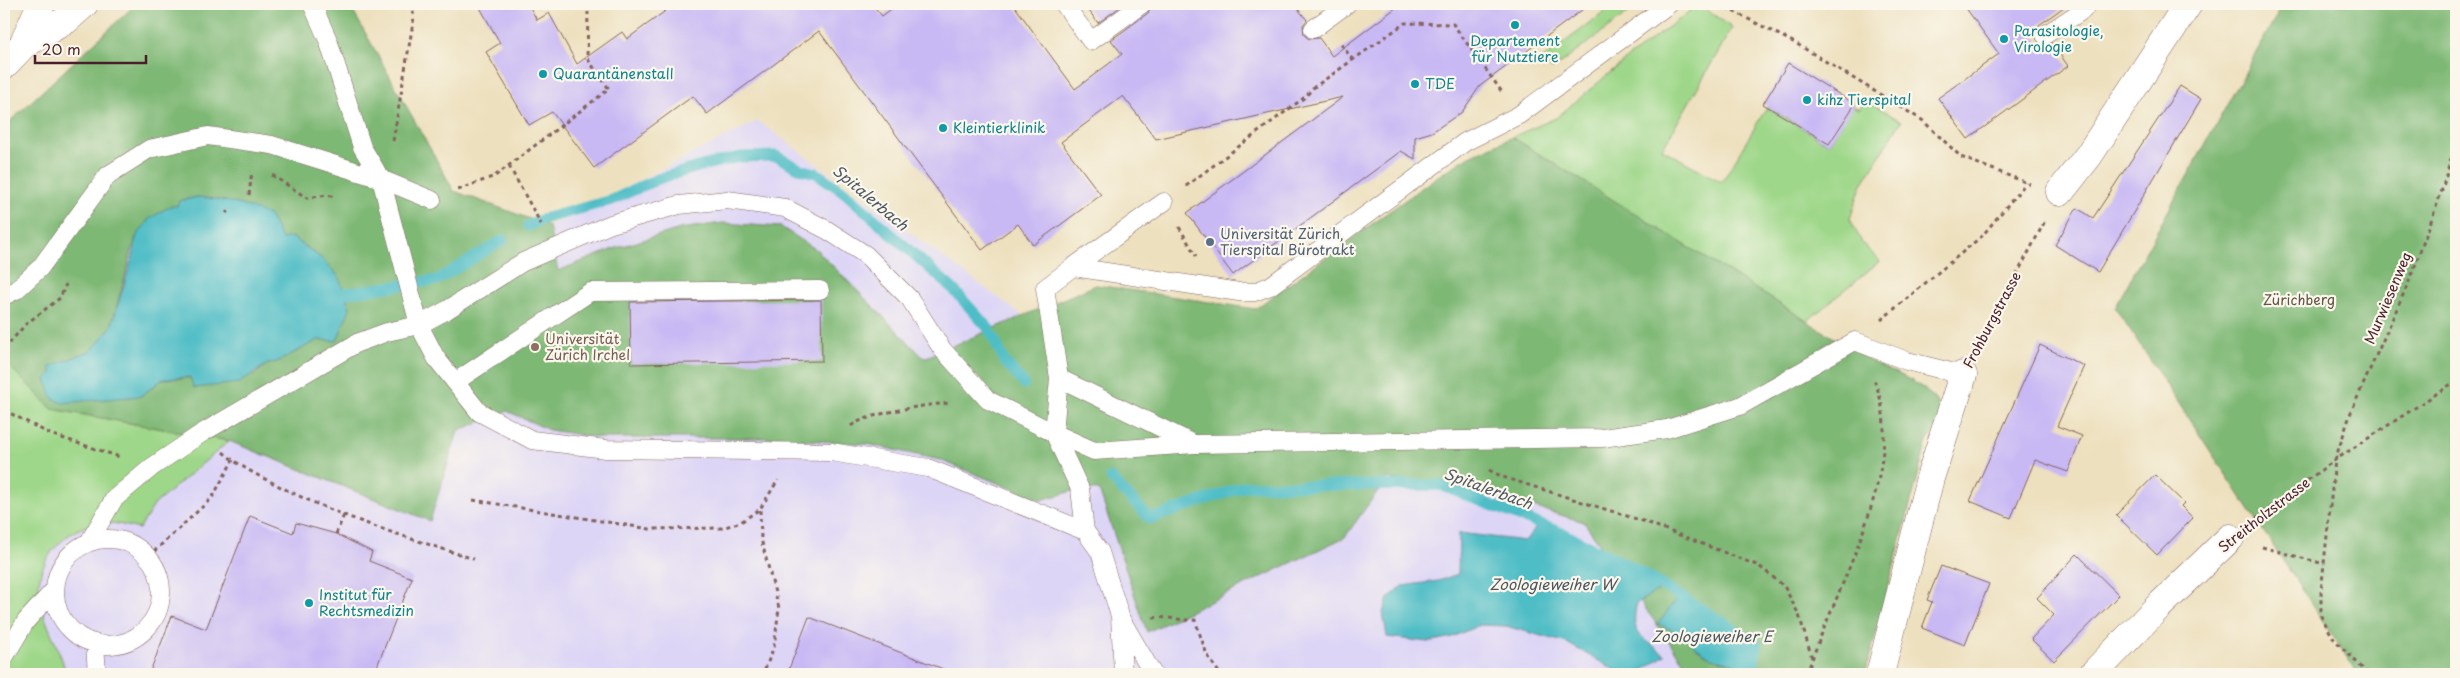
<svg xmlns="http://www.w3.org/2000/svg" width="2460" height="678" viewBox="0 0 2460 678" font-family="'Playpen Sans',sans-serif">
<rect width="100%" height="100%" fill="#fbf7ec"/>
<filter id="ink" filterUnits="userSpaceOnUse"><feTurbulence type="fractalNoise" baseFrequency=".02" numOctaves="2"/><feDisplacementMap in="SourceGraphic" scale="10" xChannelSelector="R" yChannelSelector="G"/><feConvolveMatrix kernelMatrix="1 2 1 2 8 2 1 2 1" color-interpolation-filters="sRGB"/></filter>
<filter id="wash" filterUnits="userSpaceOnUse"><feTurbulence type="fractalNoise" baseFrequency=".0096" numOctaves="4" result="noise"/><feDisplacementMap in="SourceGraphic" scale="20" xChannelSelector="R" yChannelSelector="G"/><feGaussianBlur stdDeviation="1.12" result="paint"/><feColorMatrix in="noise" values="0 0 0 0 0 0 0 0 0 0 0 0 0 0 0 0 0 1.4 0 .05"/><feComposite in="paint" operator="in"/></filter>
<g filter="url(#wash)">
<rect width="100%" height="100%" fill="#ede0be"/>
<path fill="#ddd5f6" d="M136,4H349L454,191L549,226L758,121L1023,316L1827,333L1879,366L1902,375L1932,396L1943,417L1927,442L1865,674H4V127Z"/>
<path fill="#9ed789" stroke="#747b5a" d="M1616,4H1640L1552,70L1543,58Z
M1699,4L1732,28L1662,149L1722,182L1767,107L1829,144L1853,106L1859,109L1866,100L1901,121L1861,186L1850,219L1862,243L1880,261L1807,321L1512,137L1556,118L1625,60Z
M4,361L52,409L229,441L155,504L139,529C124,525 110,521 94,524C67,529 39,558 39,586C39,618 60,645 66,674H4Z"/>
<path fill="#7eb875" stroke="#646c50" fill-rule="evenodd" d="M136,4H349L454,191L549,226L558,271L613,249L680,229L722,223L781,227L817,250L924,358L1096,285L1255,309L1438,176L1470,156L1512,137L1879,366C1904,376 1937,389 1943,417L1927,442L1865,674H1692L1584,522L1499,497L1387,478L1345,537L1147,632L1099,490L1080,489L1041,500L940,460L867,444L776,438H601L549,430L507,411L458,431L430,521L229,441L52,409L4,361V127ZM198,197L321,258L339,277L350,307L318,340L279,361L266,365L254,375L163,379L141,396L46,379L52,373L51,367L92,350L111,327L136,237L177,206L179,201Z
M2283,4H2456V674H2358L2115,307Z"/>
<path fill="#4fbdc6" stroke="#4c6e78" d="M198,197C224,199 245,205 269,215L282,239L292,237L321,258L339,277L350,308L337,341L318,340L279,361L266,365L239,383L194,388L190,377L163,379L141,396L62,403L52,398L46,379L52,373L50,367L92,350L111,327L134,252L136,237L149,219L170,206H177L179,201Z
M1540,522L1665,586L1637,603C1629,635 1642,636 1665,655L1638,674H1622L1567,643L1506,626L1480,625L1452,637L1428,642L1387,637L1383,612L1388,599L1402,586L1438,581L1458,574L1459,533L1525,541Z
M1678,597L1714,616L1757,646L1753,674L1732,663L1712,658L1695,647L1685,636L1658,624Z"/>
<g fill="none" stroke-linecap="round" stroke-linejoin="round">
<path stroke="#4fbdc6" stroke-width="11" d="M528,226L543,219L612,200L658,179L701,166L740,157L776,156L800,169L816,173L844,192L953,289L989,329L1005,362L1024,384
M345,293L437,280L503,240
M1111,478L1150,519L1245,486L1440,485L1562,533L1631,567L1726,624L1757,646L1751,674"/>
</g>
<g id="blocks">
<path fill="#c8b8f4" d="M478,4H528L537,20L549,13L577,64L622,32L627,39L675,4H872L882,16L898,4H1013L1075,89L1122,54L1111,40L1148,13L1152,4H1294L1307,20L1303,25L1304,35L1309,39L1319,38L1332,56L1401,4H1590L1480,86L1462,112L1432,132L1415,137V159L1401,151L1233,275L1187,213L1343,97L1156,139L1123,96L1061,142L1101,195L1033,245L1018,224L982,250L819,31L707,114L693,96L594,168L552,112L529,125L486,52L500,43Z
M1084,4H1124L1098,23Z
M1963,4H2068L2039,25L2034,35L2041,45L2052,43L2068,66L1968,139L1938,98L1999,54Z
M1788,63L1855,104L1829,144L1763,104Z
M2180,86L2201,99L2098,272L2055,245L2077,208L2093,218Z
M821,300L822,361L631,364L630,302Z
M2040,345L2084,366L2057,426L2082,436L2068,472L2035,460L2011,518L1970,501Z
M2155,475L2184,503L2181,506L2193,518L2157,555L2116,515Z
M250,516L293,533L296,523L336,534L372,552L369,561L412,578L374,674H149L172,616L206,629Z
M2077,554L2119,595L2054,661L2031,639L2054,615L2037,598Z
M1941,566L1989,584L1965,645L1922,628L1932,602L1927,600Z
M809,617L951,672V674H787Z"/>
</g>
</g>
<g filter="url(#ink)">
<use href="#blocks" fill-opacity="0" stroke="#83635e" stroke-width="1"/>
<g fill="none" stroke-linecap="round" stroke-linejoin="round">
<defs>
<path id="service" d="M312,4L328,40L362,147L381,179L419,325L436,358L479,412L532,440L606,449L831,452L928,468L1085,531
M1064,4L1091,41L1142,4
M1313,29L1347,4
M2045,35L2083,10L2087,4
M1164,202L1073,267L1239,292H1254L1270,286L1465,142L1519,115L1669,4
M1073,267L1045,288L1059,378L1054,433L1080,489L1085,531L1100,552L1120,616L1123,674
M4,296L16,290L40,268L108,175L149,149L208,136L272,145L381,179L432,200
M1059,378L1194,444
M455,382L590,292L820,290
M55 592a53 53 0 1 1 106 0a53 53 0 1 1-106 0Z
M89,542L114,499L152,467L202,433L357,343L387,332L419,325L447,310L523,262L611,224L679,205L727,200L785,208L827,230L866,255L910,299L942,349L988,400L1054,433L1094,451L1195,444L1602,438L1667,429L1740,406L1855,341L1907,361L1963,375
M1122,621L1153,674
M95,644L97,674
M4,658L26,621L55,589"/>
<path id="minor" d="M2060,192L2089,155L2188,4
M1880,674L1930,478L1963,375
M2093,674L2159,606L2230,538"/>
<path id="tertiary" d="M23,45L41,4"/>
<path id="primary" d="M4,65L23,45L66,20L84,4"/>
</defs>
<use href="#service" stroke="#83635e" stroke-width="19"/>
<use href="#minor" stroke="#83635e" stroke-width="29"/>
<use href="#tertiary" stroke="#83635e" stroke-width="29"/>
<use href="#primary" stroke="#83635e" stroke-width="29"/>
<path stroke="#83635e" stroke-width="3" stroke-dasharray="4 4" stroke-linecap="butt" d="M1719,4L1797,44L1922,120L1961,157L2030,184
M1341,44L1352,59
M393,141L414,17L411,4
M509,166L541,224
M272,175L307,198L327,195L336,197
M1186,186L1305,97L1313,88L1405,23L1453,24L1502,92
M458,190L495,176L609,89L587,58L588,12
M249,195L252,171
M226,213L228,211
M1179,227L1196,256
M1881,320L1982,236L2026,183
M1979,346L2045,221
M4,349L26,324L60,298L66,284
M4,410L50,434L120,457
M851,426C867,413 930,404 951,403
M223,452C239,466 257,475 275,484C338,517 406,537 474,559
M1489,470L1503,477L1646,522L1759,566L1784,586L1799,615L1812,658
M473,500L650,529L722,528L741,522L760,509L778,480
M760,510L761,539L779,608L774,647L763,674
M2256,518L2335,460L2456,381
M336,534L344,515
M2262,547L2324,564
M148,557L212,498L233,460
M1153,618C1168,616 1180,621 1195,620L1207,655L1220,674
M1807,674C1833,591 1913,463 1873,378
M2368,674L2334,639L2321,616V592L2335,460L2351,412L2411,277L2441,193L2456,142"/>
<use href="#service" stroke="#fff" stroke-width="18"/>
<use href="#minor" stroke="#fff" stroke-width="28"/>
<use href="#tertiary" stroke="#fff" stroke-width="28"/>
<use href="#primary" stroke="#fff" stroke-width="28"/>
</g>
</g>
<g fill="#0f9aa8" stroke="#fbf7ec" stroke-width="2">
<circle cx="1515" cy="25" r="5"/>
<circle cx="2004" cy="39" r="5"/>
<circle cx="543" cy="74" r="5"/>
<circle cx="1415" cy="84" r="5"/>
<circle cx="1807" cy="100" r="5"/>
<circle cx="943" cy="128" r="5"/>
<circle cx="309" cy="603" r="5"/>
</g>
<circle fill="#5c6f8a" stroke="#fbf7ec" stroke-width="2" cx="1210" cy="242" r="5"/>
<circle fill="#8d6e63" stroke="#fbf7ec" stroke-width="2" cx="535" cy="347" r="5"/>
<g text-anchor="middle" stroke-width="4.5" stroke-linejoin="round" paint-order="stroke">
<g font-size="14" fill="#0d838f" stroke="#fbf7ec" text-anchor="start">
<text x="2014" y="36">Parasitologie,<tspan x="2014" dy="16">Virologie</tspan></text>
<text x="1515" y="46" text-anchor="middle">Departement<tspan x="1515" dy="16">für Nutztiere</tspan></text>
<text x="553" y="79">Quarantänenstall</text>
<text x="1425" y="89">TDE</text>
<text x="1817" y="105">kihz Tierspital</text>
<text x="953" y="133">Kleintierklinik</text>
<text x="319" y="600">Institut für<tspan x="319" dy="16">Rechtsmedizin</tspan></text>
</g>
<g font-size="14" fill="#4e5e75" stroke="#fbf7ec" text-anchor="start">
<text x="1220" y="239">Universität Zürich,<tspan x="1220" dy="16">Tierspital Bürotrakt</tspan></text>
</g>
<g font-size="14" fill="#4a1f2b" stroke="#fbf7ec">
<text transform="translate(2388 298) rotate(-67)" y="5">Murwiesenweg</text>
<text transform="translate(1992 320) rotate(-62)" y="5">Frohburgstrasse</text>
<text transform="translate(2264 515) rotate(-38)" y="5">Streitholzstrasse</text>
</g>
<g font-size="14" fill="#635647" stroke="#fbf7ec">
<text x="2299" y="305">Zürichberg</text>
</g>
<g font-size="14" fill="#785e54" stroke="#fbf7ec" text-anchor="start">
<text x="545" y="344">Universität<tspan x="545" dy="16">Zürich Irchel</tspan></text>
</g>
<g font-size="15" font-style="italic" fill="#4c5661" stroke="#fbf7ec">
<text transform="translate(870 198) rotate(40)" y="5">Spitalerbach</text>
<text transform="translate(1488 489) rotate(20)" y="5">Spitalerbach</text>
<text x="1553" y="590">Zoologieweiher W</text>
<text x="1712" y="642">Zoologieweiher E</text>
</g>
</g>
<rect width="2460" height="678" fill="none" stroke="#fbf7ec" stroke-width="20"/>
<path d="M35 55v8h111v-8" fill="none" stroke="#4a1f2b" stroke-width="2.5"/>
<text x="42" y="55" font-size="15" fill="#4a1f2b" stroke="#fbf7ec" stroke-width="4" paint-order="stroke">20 m</text>
</svg>
